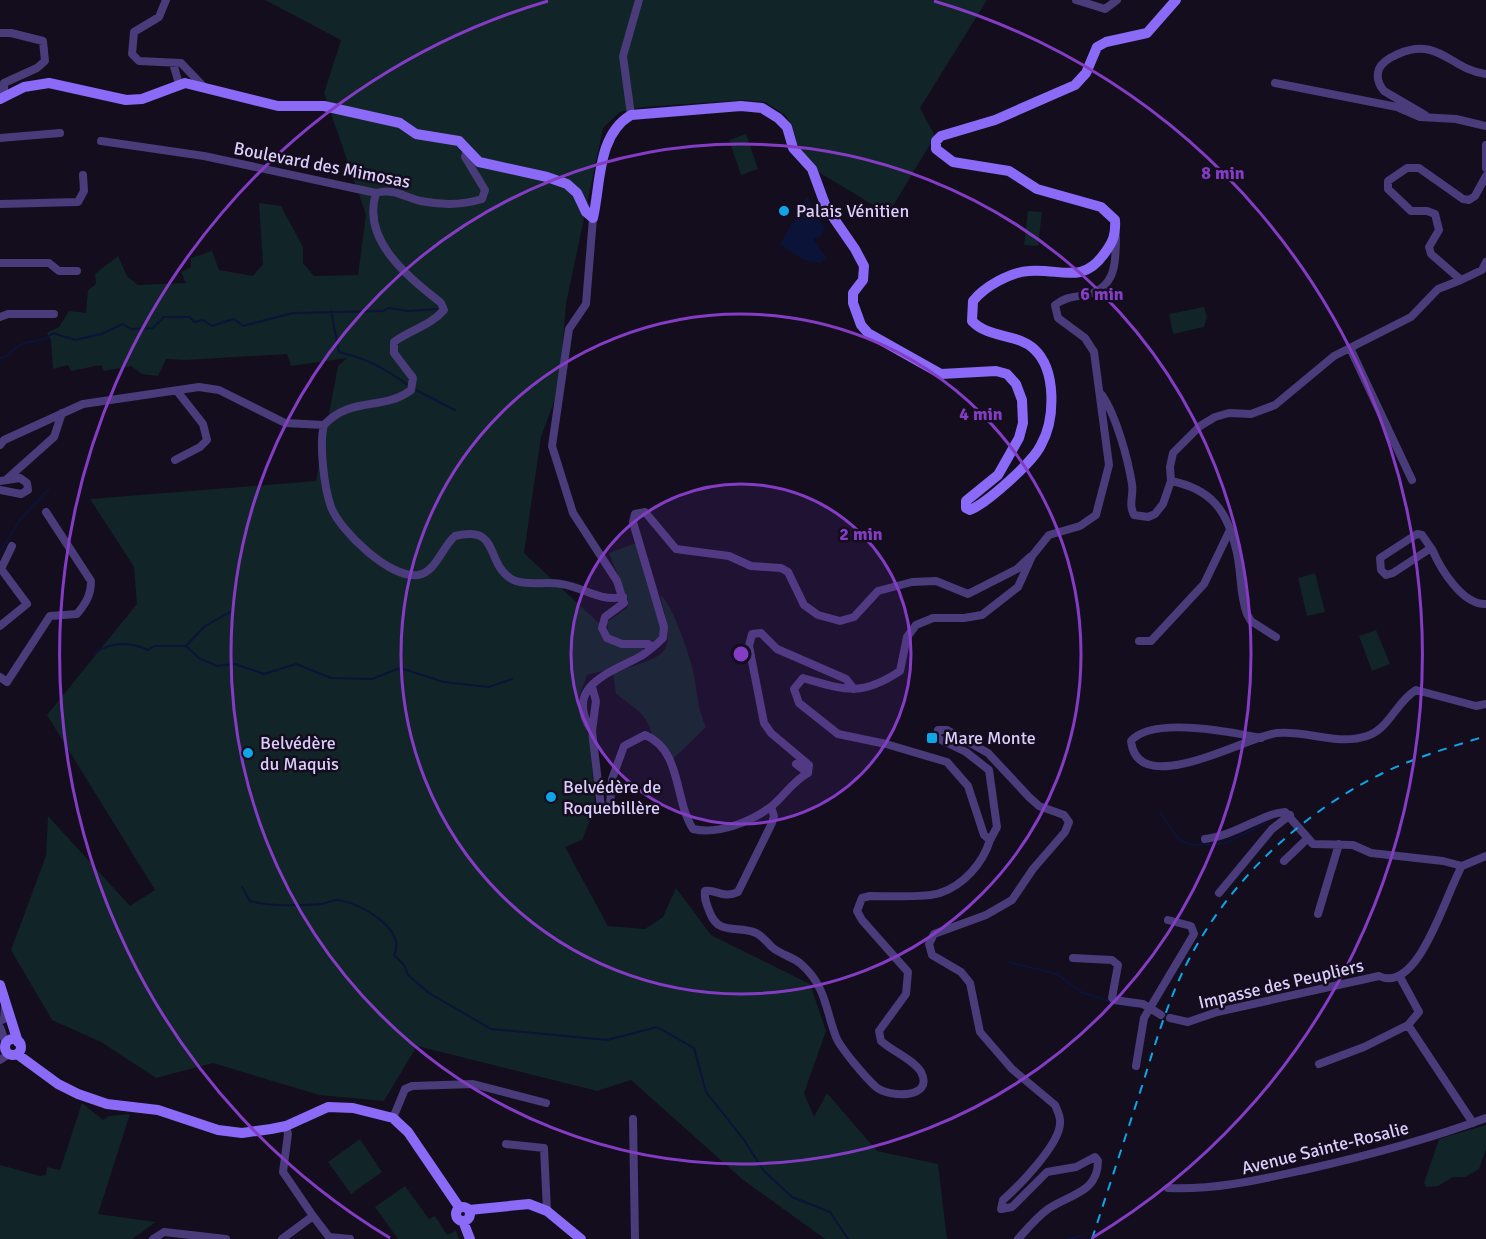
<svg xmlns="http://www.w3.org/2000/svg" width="1486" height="1239" viewBox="0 0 1486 1239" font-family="Signika,sans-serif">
<rect width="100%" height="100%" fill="#130d1e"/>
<path fill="#112427" d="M265,0H987L920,108L935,136L888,214L820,173L798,147L792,125L785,115L765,102L744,100L643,107L620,112L603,128L566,304L559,388L541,437L524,553L605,629L602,636C615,649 625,648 642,647L644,650L603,671L587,675L577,702L590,740L595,808L582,840L565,847L608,926L645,929L663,917L676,888L711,935L810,984L826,1031L804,1093L814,1117L827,1093L877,1151L938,1164L947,1239H825L742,1179L631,1080L597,1091L417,1046L384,1101L319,1095L213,1063L156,1078L101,1042L52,1020L11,950L46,856L48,816L130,906L155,890L47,715L137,604L134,567L90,499L316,481L338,366L347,358L291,366L287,354L186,360L166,359L158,376L142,374L131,366L104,371L101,365L71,371L68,365L53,369L51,340L47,333L59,327L69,311L86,313L88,290L96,284L95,274L118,256L127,276L138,285L186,283L181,272L191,267V258L212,251L219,270L253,276L263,264L259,203L281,206L303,247V263L314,276L358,275L366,215L324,93L341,40Z
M746,134L758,169L741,175L729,140Z
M1028,211L1042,212L1038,246L1024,245Z
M1204,307L1207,317L1204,327L1173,334L1169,314Z
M636,543L662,632C654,650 623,642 609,635L607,622L628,607V600L609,553Z
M1315,573L1325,612L1307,616L1298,578Z
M660,595C671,601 687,649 691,663C697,684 696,707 706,727L673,759L660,740L652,735C648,714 633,707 616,694L613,673C668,653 677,660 660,595Z
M1376,630L1390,664L1372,671L1359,636Z
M82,1103L103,1120L109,1116L130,1114L98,1214L156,1222L132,1239H0V1165L40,1176L46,1175L47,1167L60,1170Z
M1486,1125V1149L1479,1169L1465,1177H1453L1438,1186L1426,1187L1424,1183L1439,1139Z
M360,1139L382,1172L351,1194L328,1162Z
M405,1186L429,1219L435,1216L447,1235L456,1231L459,1239H398L375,1207Z"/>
<path fill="#0c1338" d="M807,196C812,208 817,217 825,227L821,236L813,239L827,258L820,263L804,260L780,244L792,223H794Z"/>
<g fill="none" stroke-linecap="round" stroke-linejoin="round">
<path stroke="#0c1338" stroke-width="2" d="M331,311L339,352C366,358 386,369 409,386
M0,358C11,357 11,349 20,345C33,339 42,343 53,333L75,340L101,334L123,324L131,329L153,328L164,317H190L194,322L203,320L212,326L234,319L243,326L293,313L383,311L388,308L408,311L437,309
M416,390L455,410
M0,552L20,520L49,489
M186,646L205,626L230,612
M94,653C111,642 129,641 148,650L154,646H186L199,658L217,666L235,664L264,674L296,664L331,678L372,679L400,668L444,682L489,687L512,679
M1160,813L1180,841L1193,845L1226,843L1266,823
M242,887L250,901C273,907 297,906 320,904C326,904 333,899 338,900C359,902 408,930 394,955L404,965L408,975L429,993L491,1029L607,1040L657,1027L694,1048L706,1092L744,1140L764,1171L792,1197L830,1212L848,1239
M1009,962L1057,974L1081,992L1111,1002
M1117,1004L1135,1007
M1207,1012L1219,1008
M1068,1239L1081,1236"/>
<path stroke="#4a3b7a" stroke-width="8" d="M166,0L159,17L134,32L132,54L139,61L181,63L204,87
M1076,0L1105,9L1117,0
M0,33H11L43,41L45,61L37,68L4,83V97
M173,63L179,84
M1275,83L1397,107L1420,117L1456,119L1486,126
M631,115L623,56L639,0
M1425,115L1384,91C1379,85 1376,77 1379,69C1382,62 1391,57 1398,54C1439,36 1451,70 1486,74
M0,138L60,133
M101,141L204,156L376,193C394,188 404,197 421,201C441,205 463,205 482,199L485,190L465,157L467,150
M1486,145V168
M376,193C361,241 409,277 441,303L444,310C430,326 410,330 394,342V353L413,378L411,390C384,411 350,396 324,425C319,444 324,487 331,507C340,531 390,579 418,575C436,572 442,547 455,536C500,525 485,561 510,578C524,587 544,581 561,584C584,587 598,602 623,597
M0,204L78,202L84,191L83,175
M593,218L586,304L569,329L552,446L573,513L617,581L624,603L605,617L602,628L607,638L622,644H648L653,647
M0,263H49L59,271H77
M1461,280L1482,270L1486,262
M0,317L8,314H54
M1350,348L1412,480
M1102,395C1116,415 1128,459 1132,484C1134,496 1128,503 1134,515L1148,517L1155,514L1163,504L1171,481L1170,467L1173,453L1200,426L1215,417L1229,413L1251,414L1275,405L1334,356L1411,317L1438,289L1461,280L1431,254L1429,247L1439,230L1435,214L1427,211H1411L1388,189V181L1407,168H1419L1463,199L1469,200L1475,196L1486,176
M0,445L4,440L83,404L199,387L219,390L285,423L324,425
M175,460L200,447L207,440L203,424L177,391
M7,479L54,437L62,413
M0,481L20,478L27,483L28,490L21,494L0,490
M1171,481C1211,489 1227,510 1236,549C1242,571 1239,593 1247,614L1251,621L1276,637
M1431,548L1393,573L1386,575L1381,570L1380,558L1417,534L1422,535L1431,548L1432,549C1440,568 1462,605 1486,604
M0,626L27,604L1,569L12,546
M1139,641H1151L1204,584L1229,532
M743,656L749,646
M0,677L7,682L50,616L77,614C86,603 91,595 91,581L46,512
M592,687L596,701L592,731L601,808L610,806L612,779L624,746L645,735C682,750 674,800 693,829C719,835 753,821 773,805C785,795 793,781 808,773L809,765L771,733L764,723L749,646L752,634L761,633L777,649L846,679L854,689
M592,731C562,686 612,672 641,656C649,651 656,645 663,638L664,627L633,522L635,514L645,512L676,549L729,556L751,566L781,568L788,572L804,605L818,615L840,621L854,617L878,591L912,582L936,581L968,594L1017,569L1030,557
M1261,738C1232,732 1152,716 1131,741C1138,801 1247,736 1277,733C1307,730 1337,746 1367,736C1389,729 1397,701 1416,690L1476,706L1486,704
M796,764L808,773
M771,807L774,816L772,823L738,892C722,899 717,889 705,891C704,900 707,905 710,913C719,936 738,925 756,933C763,936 768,944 773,948C782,955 793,957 801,964C826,986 825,1008 836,1037C841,1049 866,1078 876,1087C889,1098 935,1099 921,1072C914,1060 892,1051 881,1041L879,1031L906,994L908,972L862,920L857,911L862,898L870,896C887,896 926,898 940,893C964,885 983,863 990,840
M1205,839C1235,836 1263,813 1285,812L1313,844L1353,845L1371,853L1443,861L1462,866
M1284,861L1307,839
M1219,893L1272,829L1290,815
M1318,914L1339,844
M1073,958L1112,960L1118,965L1112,998L1114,1000L1143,1004L1161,1015
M1400,977L1419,1012L1408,1025L1473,1123
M1170,1018L1188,1022L1217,1012L1379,976C1419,995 1446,892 1462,866L1486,856
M0,1021L4,1019L5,1006
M0,1027L6,1044
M0,1060L9,1054
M1319,1064L1364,1047L1408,1025
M1136,1066L1144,1018L1194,934L1191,926L1168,920
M393,1118L405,1089L412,1086L473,1084L546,1103
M633,1119L635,1239
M506,1144L544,1148L547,1211
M1168,1188C1215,1190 1258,1180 1304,1170C1366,1156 1427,1140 1486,1118
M313,1216L329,1237L350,1239
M153,1239L164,1232L226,1239
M282,1239L313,1216L283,1172L288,1134L286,1126
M1018,1239C1027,1229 1037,1217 1048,1209C1070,1194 1098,1193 1098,1161L1095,1157L1076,1167L1047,1172L1012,1207L1001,1209L1003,1200C1019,1186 1060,1144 1060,1123C1061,1117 1057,1110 1055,1105L1012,1069L980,1032L970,983L961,972L932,955L929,944L934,934L986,915L1012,900L1033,869L1065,832L1069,822L1064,815L1039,806L1029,797L988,753L947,730H938L937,738L966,752L989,770L997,827L990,840L984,835L968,786L947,762L886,744L838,734L799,703L794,689L803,678C845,690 861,697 900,671L907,637L916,625L933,618H964L982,615L1018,587L1032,556L1049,535L1080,526L1096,515L1109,465L1094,352L1085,338L1058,318L1055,305C1065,297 1074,297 1086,295C1116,288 1116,262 1116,237"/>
<path stroke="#8a6af6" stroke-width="10" d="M0,99L24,87L49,83L126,100L142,99L185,83L278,106H324L400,123L416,134L459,141L479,162L547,177L567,184L577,193L586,212L593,218
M593,218C601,183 597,135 631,115L741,106L762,108L778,118L787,127L793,148L812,169L826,207L855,249L864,266L863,280L853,293V303L861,325L868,333L941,374L996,371L1007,374L1016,384L1022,400L1023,423L1019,438L998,475L966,501V508L970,510C987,503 1033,462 1041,445C1055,420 1057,370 1034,349C1017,333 989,339 972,321L973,301C984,287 1010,272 1029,271C1060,268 1082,285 1104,254C1113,242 1116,235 1115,220L1101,207L1037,189L1009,171L953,162L936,149V141L941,136L995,120L1075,85L1086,73L1097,47L1106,42L1147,33L1176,0
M0,985L18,1042
M5 1047a8 8 0 1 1 16 0a8 8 0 1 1-16 0Z
M17,1054L58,1084L78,1094L107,1104L158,1110L218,1130L242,1133L271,1129L286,1126L328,1107L353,1108L393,1118L408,1132L459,1207
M456 1214a7 7 0 1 1 14 0a7 7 0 1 1-14 0Z
M469,1210L529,1204L547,1211L581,1239
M463,1221L470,1239"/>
<path stroke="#0ea6e7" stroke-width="2" stroke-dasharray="9 8" stroke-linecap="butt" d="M1092,1239C1109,1187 1126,1135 1143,1083C1155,1044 1167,1004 1185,967C1227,883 1299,814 1383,773C1416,757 1451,747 1486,736"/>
</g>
<circle cx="741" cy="654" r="170" fill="#853cc5" fill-opacity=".12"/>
<g fill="none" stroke="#853cc5" stroke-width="3">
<circle cx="741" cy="654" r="170"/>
<circle cx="741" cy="654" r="340"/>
<circle cx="741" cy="654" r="510"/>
<path d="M390 1238A681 681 0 0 1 548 1M934 1A681 681 0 0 1 1092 1238"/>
</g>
<g fill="#0ea6e7" stroke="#130d1e" stroke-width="2">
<circle cx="784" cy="211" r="6"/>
<rect x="926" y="732" width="12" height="12" rx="3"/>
<circle cx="248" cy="753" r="6"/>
<circle cx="551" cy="797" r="6"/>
</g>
<g text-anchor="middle" stroke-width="5" stroke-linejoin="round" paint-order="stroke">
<g font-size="18" fill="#dccdfc" stroke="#130d1e">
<text transform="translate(322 165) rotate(11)" y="6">Boulevard des Mimosas</text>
<text transform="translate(1281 984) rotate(-13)" y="6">Impasse des Peupliers</text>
<text transform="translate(1325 1148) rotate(-14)" y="6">Avenue Sainte-Rosalie</text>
</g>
<g font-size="18" fill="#dccdfc" stroke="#130d1e" text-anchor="start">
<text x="796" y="217">Palais Vénitien</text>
<text x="944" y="744">Mare Monte</text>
<text x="260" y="749">Belvédère<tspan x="260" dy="21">du Maquis</tspan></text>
<text x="563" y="793">Belvédère de<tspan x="563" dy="21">Roquebillère</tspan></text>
</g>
</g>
<circle cx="741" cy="654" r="9" fill="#853cc5" stroke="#130d1e" stroke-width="3"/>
<g font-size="18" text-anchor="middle" font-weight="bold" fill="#853cc5" stroke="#130d1e" stroke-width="5" stroke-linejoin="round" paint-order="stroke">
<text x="1223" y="179">8 min</text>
<text x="1102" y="300">6 min</text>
<text x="981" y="420">4 min</text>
<text x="861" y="540">2 min</text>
</g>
</svg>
